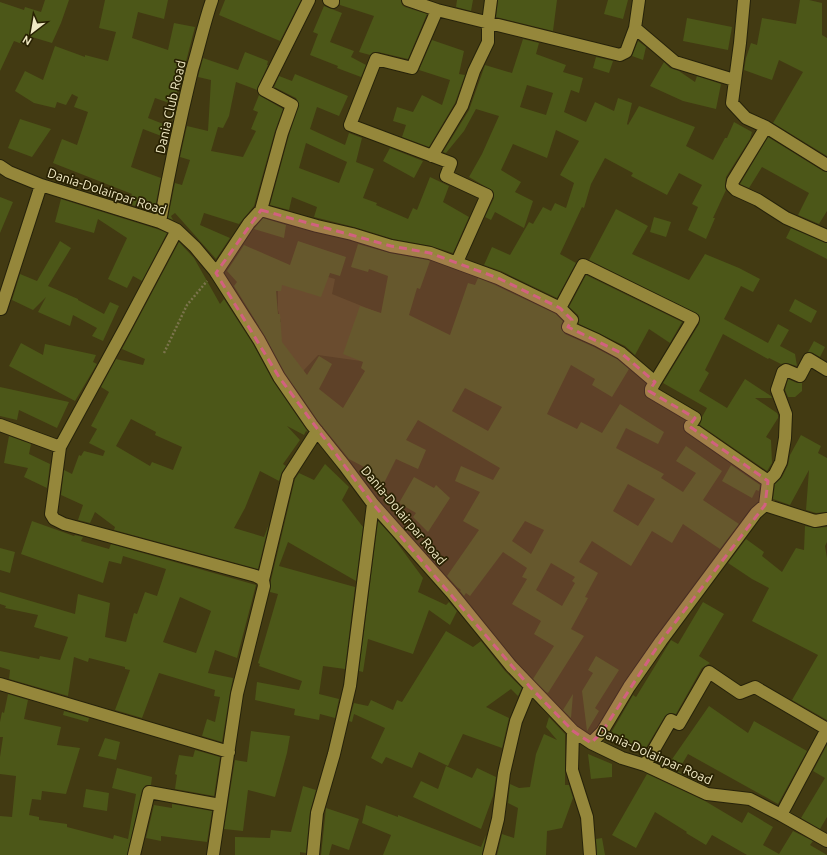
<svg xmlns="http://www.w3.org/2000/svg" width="827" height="855" viewBox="0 0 827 855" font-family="Ubuntu,sans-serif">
<rect width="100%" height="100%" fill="#423a12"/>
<path fill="#51481b" d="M283,264L335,279L332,294L379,313L361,361L318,355L304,370L294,387L259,340L253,328L281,322L278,310V284Z"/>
<path fill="#4c5718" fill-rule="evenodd" d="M45,0H69L61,23L52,43L25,35L22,44L14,41L0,71V2L24,10L25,7L41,12Z
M105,0H168L164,19L138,12L132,38L168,50L174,23L195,27L183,73H180L175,105L155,98L148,118L171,127L169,139L143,129L131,167L161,178L154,212L126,203L132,194L53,163L62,139L77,145L88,112L74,107L78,97L72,94L66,105L57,102L55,108L34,103L15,91L25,71L43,80L55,46L85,57V55L108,61L116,32L99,28Z
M225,0H301L280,41L219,15Z
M340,0H401L402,5L405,7L427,14L408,59L378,52H373L370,55L359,52L374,16L340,5Z
M457,0H473L471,11L456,7Z
M498,0H557L553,31L496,17Z
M608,0H628L623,19L604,14Z
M800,0H809L822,3V35L827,38V156L773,123L803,72L779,60L772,80L744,70L746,58L751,43L757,45L762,18L796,24Z
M324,6L342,13L330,42L354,51L351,57L366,65L361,77L337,68L338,66L310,55L318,34L313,32Z
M687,18L732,27L728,50L683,41Z
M523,39L539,43L536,54L566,65L563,72L583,78L579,93L571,90L564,112L586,122L595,102L614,111L618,98L632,103L627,124L628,125L639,106L695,127L686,146L713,160L725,138H727L734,122L752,132L750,139L726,177L725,185L726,190L713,218H715L706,239L688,230L698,207L692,204L702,185L679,173L667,195L631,176L633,173L605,158L591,184L584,208L582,207L560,254L576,263L557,298L501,271L484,265L492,247L510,255L529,222L533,224L543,207L551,211L555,203L566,208L574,183L560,175L579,141L556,130L547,158L513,144L501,170L521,182L515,192L533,201L524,228L495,212L491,220L485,217L494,198L493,191L469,177L482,154L499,116L476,109L464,131L446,153L443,152L469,110L485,65L512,73ZM527,85L553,93L546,115L520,107Z
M432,40L464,51L459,74L465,75L455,103L429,147L402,137L406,125L393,121L397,107L413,112L422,95L442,105L450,80L419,70Z
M638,41L646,47L643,60L632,56Z
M245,52L268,61L267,65H268L257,90L236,82L229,116L223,128L218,127L211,151L243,157L256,131L251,129L258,112L253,110L259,95L283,109L275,131L254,206L239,224L204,213L200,225L230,238L216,259L175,213L171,216L173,220L168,218L175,183L182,185L190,160L180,157L187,126L208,131L211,80L198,77L203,58L238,70Z
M596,57L613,61L609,73L593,68Z
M664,62L670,68L679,71L695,82L697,76L721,84L716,109L683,101L650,86Z
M295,74L348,96L339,116L317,107L310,129L345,145L349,133L362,138L356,162L374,169L363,198L377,203L376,205L408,219L413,208L417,210L430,177L449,186L443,202L469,217L453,253L431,246L393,239L354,227L314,217L317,207L292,197L289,210L270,205L289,135L299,104L296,98L274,87L279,76L292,81ZM306,143L347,162L339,183L299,168Z
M20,119L51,129L32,157L8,148Z
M768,137L823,171L827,172V211L819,224L798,215L809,193L762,167L749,188L740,184Z
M390,148L423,161L414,178L383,161Z
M0,197L13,202L0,233Z
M61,199L157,229L167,233L142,281L133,276L127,288L108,279L127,238L98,219L94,233L55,222Z
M616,209L648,226L632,254L689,280L705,254L739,268L760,279L753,292L741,286L724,319L768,343L778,324L789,330L780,346L795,354L797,366L786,363L781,364L769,358L768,359L723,334L705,370L709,373L699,391L727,408L745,379L771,396L772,398H755L777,413L778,415V418L766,437L771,440L772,463L767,471L700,425L702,417L707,408L663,383L699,324L700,319L699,315L589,260Z
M654,217L671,222L666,237L650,232Z
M263,218L286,225L284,238L254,229Z
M791,228L827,243V259L786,238Z
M60,241L71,248L48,286L78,299V300L104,314L110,302L119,306L103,341L92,336L97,328L73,315L70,326L38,312L46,297L33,310L12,300L20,274L37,281Z
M298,241L346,257L340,276L330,273L321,297L282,285L281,291H276L278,314H280L282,342L307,375L319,356L332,364L319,389L343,408L365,371L361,368L363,362L343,354L360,306L381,313L388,276L369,269L368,272L351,267L358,244L390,253L428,260L430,261L420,289L417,288L409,315L450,335L468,283L475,285L478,278L495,285L556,314L563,321L561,328L565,334L594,347L617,359L629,369L612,397L592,385L595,379L571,365L547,414L577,429L581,422L602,433L620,404L664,432L658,444L626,428L616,448L664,474L661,478L683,492L696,473L676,461L686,446L722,471L703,500L739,524L720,549L683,524L672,543L652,531L631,566L592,541L579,562L598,573L585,597L588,598L571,629L584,636L548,693L546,692L533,679L554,646L534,634L541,621L512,604L527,579L522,577L527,568L503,552L470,596L466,593L464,596L460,591L461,590L457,587L447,576L479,530L463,521L480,492L455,481L461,466L493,480L500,468L418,420L406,440L426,450L418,469L396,459L383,485L363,474L366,468L349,459L318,421L285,373L265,336L234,286L237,282L227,271L244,245L290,265ZM465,388L502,407L488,431L452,411ZM628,484L655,499L638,526L613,511ZM525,521L544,530L531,554L512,541ZM551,563L575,577L572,581L575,583L562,606L536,590Z
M179,242L194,258L220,304L224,299L253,344L273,381L308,432L306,431L304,435L287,426L300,440L283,464L286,466L282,472L279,481L260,471L245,508L234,528L264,537L269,524L258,569L114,530L115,527L95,512L90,523L78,520L83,505L61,495L64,470L72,474L79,455L81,456L84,451L103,456L105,451L89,443L97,429L91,426L109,392L101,387L116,359L143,365L145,359L122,349ZM131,419L156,432L155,435L182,447L173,470L152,462L150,466L116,446Z
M586,275L682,322L670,343L649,329L635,355L625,346L579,324V319L578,315L569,307Z
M795,299L817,311L811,323L789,311Z
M814,341L825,347L820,357L813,353L808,352Z
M21,343L43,355L45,344L96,355L93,362L97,364L75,401L9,366Z
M788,379L797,383H802V391L795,397H788L785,390Z
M0,387L69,402L57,428L19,410L17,420L0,416Z
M801,435L821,446L818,453L827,458V512L816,513L806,510L809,470L790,505L773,499L775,484L782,477L788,465L790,455Z
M9,436L31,444L29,454L50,464L47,488L24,477L28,468L4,463Z
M325,464L349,487L342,500L363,527L356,581L288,542L279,566L355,587L345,669L323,666L319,694L339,699L335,718L320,714L319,720L294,715L295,709L255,700L257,682L299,690L302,681L259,666L260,664L258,663L278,594L270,592L271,580L295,479L299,473L314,480Z
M731,465L760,485L759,491L756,490L752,498L722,481Z
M414,477L434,488L436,485L450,498L428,532L413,517L416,513L399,503Z
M32,521L74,536L75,535L83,537L81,541L109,549L111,544L256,585L237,658L215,650L208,673L233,678L230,693L222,742L202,736L207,719L215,722L220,697L214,696L215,690L159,673L142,718L115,710L130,670L125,669V667L89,658L88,662L74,657L68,696L9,679L10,670L0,667V651L39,659L40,656L60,660L68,637L34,627L38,615L5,608L6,606L0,604V592L75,614L78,594L110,603L105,637L126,642L134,613L137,614L145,592L157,596L166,569L123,556L121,564L109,561L103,583L21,554ZM180,597L211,611L196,653L163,642Z
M378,521L392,536L423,578L418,592L446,605L449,602L457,611L450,625L429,610L413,654L368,639L363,672L359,671Z
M805,526L816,528L827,527V542L825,546L827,558V720L792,700L818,655L752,621L769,588L752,579L728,563L746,539L764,552L762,556L782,572L796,548L804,550Z
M0,548L15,552L10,573L0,570Z
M703,602L724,614L699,656L710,663L702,668L676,714L670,713L665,716L644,751L611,733L633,695L636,697L671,640L678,644Z
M446,631L473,647L481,641L505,671L522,688L518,696L511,689L486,707L509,718L502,748L463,734L448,766L419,752L412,768L386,757L382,764L371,758L385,728L354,714L352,722L349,721L354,703L368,706L371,700L393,710L397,700L402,702Z
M596,656L619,670L595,708L599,711L587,731L582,691L593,673L588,670Z
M8,694L28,700L24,719L61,727L57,745L80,748L66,794L42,791L41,800L32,799L29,815L39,817V820L67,824V827L113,839L114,835L128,839L136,794L112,788L117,768L152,777L151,785H146L142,790L127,855H0V816L12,817L16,776L0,774V757L3,737H0V722L2,712L4,713Z
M573,694L571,718L563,710Z
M709,706L748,733L754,721L807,751L778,804L688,754L678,771L686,776L656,762L658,758L668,765Z
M64,711L89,718L88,722L63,715Z
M549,717L565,734V785H569L573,798L562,828L547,831L546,855H497L502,834L514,838L518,808L508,803L510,784L519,788L530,787L536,754L544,734L557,740L546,727Z
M251,731L290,736L287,753L275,797L248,790L243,831L224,829L235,760L247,762Z
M105,738L120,742L116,760L98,756Z
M827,745V817L820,829L801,818L825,778L813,771Z
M195,750L220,757L214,796L175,789L177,775L175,774L179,755L193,757Z
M588,754L612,764V777L591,779Z
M446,766L472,778L477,768L496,777L493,796L481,829L413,797L421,781L438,789Z
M647,774L705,801L742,823L748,812L773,827L763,845L779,854L793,831L813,841L810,845L827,855H747L712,835L706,845L686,833L687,832L655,812L636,848L612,835Z
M303,786L316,790L310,812L306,853L300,852V855H235V837L270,838L271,830L291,832Z
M86,789L109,793L107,811L83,807Z
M172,804L212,811L207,842L161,836V841L146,838L154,805L172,808Z
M366,805L398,817V815L481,847L486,835L482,855H383L391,835L362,823Z
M326,808L359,819L349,850L332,844L329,855H321Z
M602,838L605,855H597L596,839Z"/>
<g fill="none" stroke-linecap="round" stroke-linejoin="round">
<defs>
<path id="street" d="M329,0L333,2V0
M408,0L437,10L412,68L376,59L350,125L451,163L446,176L487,195L457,262
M639,0L635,28L675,62L734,80
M744,0L740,43L732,103L746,118L766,127L827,165
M437,10L620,55L626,52L635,28
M766,127L733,181L732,186L736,190L758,200L786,218L827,236
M432,156L462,106L474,71L488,42V23L491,0
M0,166L9,172L41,185L160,222L177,230L195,247L215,271L259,340L279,377L312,425L344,465L373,504L451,592L511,666L573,731L591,743L622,758L645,765L707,794L750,799L781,815L827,841
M261,210L317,226L352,234L391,246L430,253L498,278L560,308L572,320L568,327L597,340L621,353L655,382L651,389V392L695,418L690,426V427L768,481
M160,222C169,171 180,120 192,70C199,47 204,23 212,0
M177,230L126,326L60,447L51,514L54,519L64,524L256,576L263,580
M216,273L249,223L261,210L282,133L292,105L264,90L309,0
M560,308L583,265L693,319L692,321L655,382
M1,309L41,185
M0,425L60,447
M765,505L768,481L775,474L781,462L785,438L786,414L777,390L783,372L786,370L800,376L809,359L827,370
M0,684L229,752
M573,731L572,770L587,817L590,855
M591,743L602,732L629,687L661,641L756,513L765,505L815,521L827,519
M645,765L671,720L679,724L709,672L740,693L755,687L827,729L781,815
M134,855L149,792L220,805
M213,855L237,694L264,586L263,580L288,476L317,431
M313,855L317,813L334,754L350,686L373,504
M489,855L498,819L504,773L516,721L530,687"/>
</defs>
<use href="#street" stroke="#26220a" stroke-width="14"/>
<path stroke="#7c744d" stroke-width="2.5" stroke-dasharray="2 2" stroke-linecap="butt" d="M164,353L187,305L207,281"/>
<use href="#street" stroke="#95873b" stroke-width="12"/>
</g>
<path fill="#d26180" fill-opacity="0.2" stroke="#d26180" stroke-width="3" stroke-dasharray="8 5" stroke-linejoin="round" d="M261,210L391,246L430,253L498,278L560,308L572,320L568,327L621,353L655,382L649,391L695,418L689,426L768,481L765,505L661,641L602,732L591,743L573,731L530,687L373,504L279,377L216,273Z"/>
<g text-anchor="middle" stroke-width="3.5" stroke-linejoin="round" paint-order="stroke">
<g font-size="13" fill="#f0e9c4" stroke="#282102">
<text transform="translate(170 107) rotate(-77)" y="5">Dania Club Road</text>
<text transform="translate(107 191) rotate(18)" y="5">Dania-Dolairpar Road</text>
<text transform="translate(404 515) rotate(50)" y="5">Dania-Dolairpar Road</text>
<text transform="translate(655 755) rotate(24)" y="5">Dania-Dolairpar Road</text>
</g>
</g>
<g transform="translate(32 32) rotate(211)" stroke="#282102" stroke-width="3" paint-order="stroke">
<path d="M0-3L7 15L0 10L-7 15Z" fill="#f0e9c4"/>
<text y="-6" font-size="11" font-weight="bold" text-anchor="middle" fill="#f0e9c4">N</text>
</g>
</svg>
